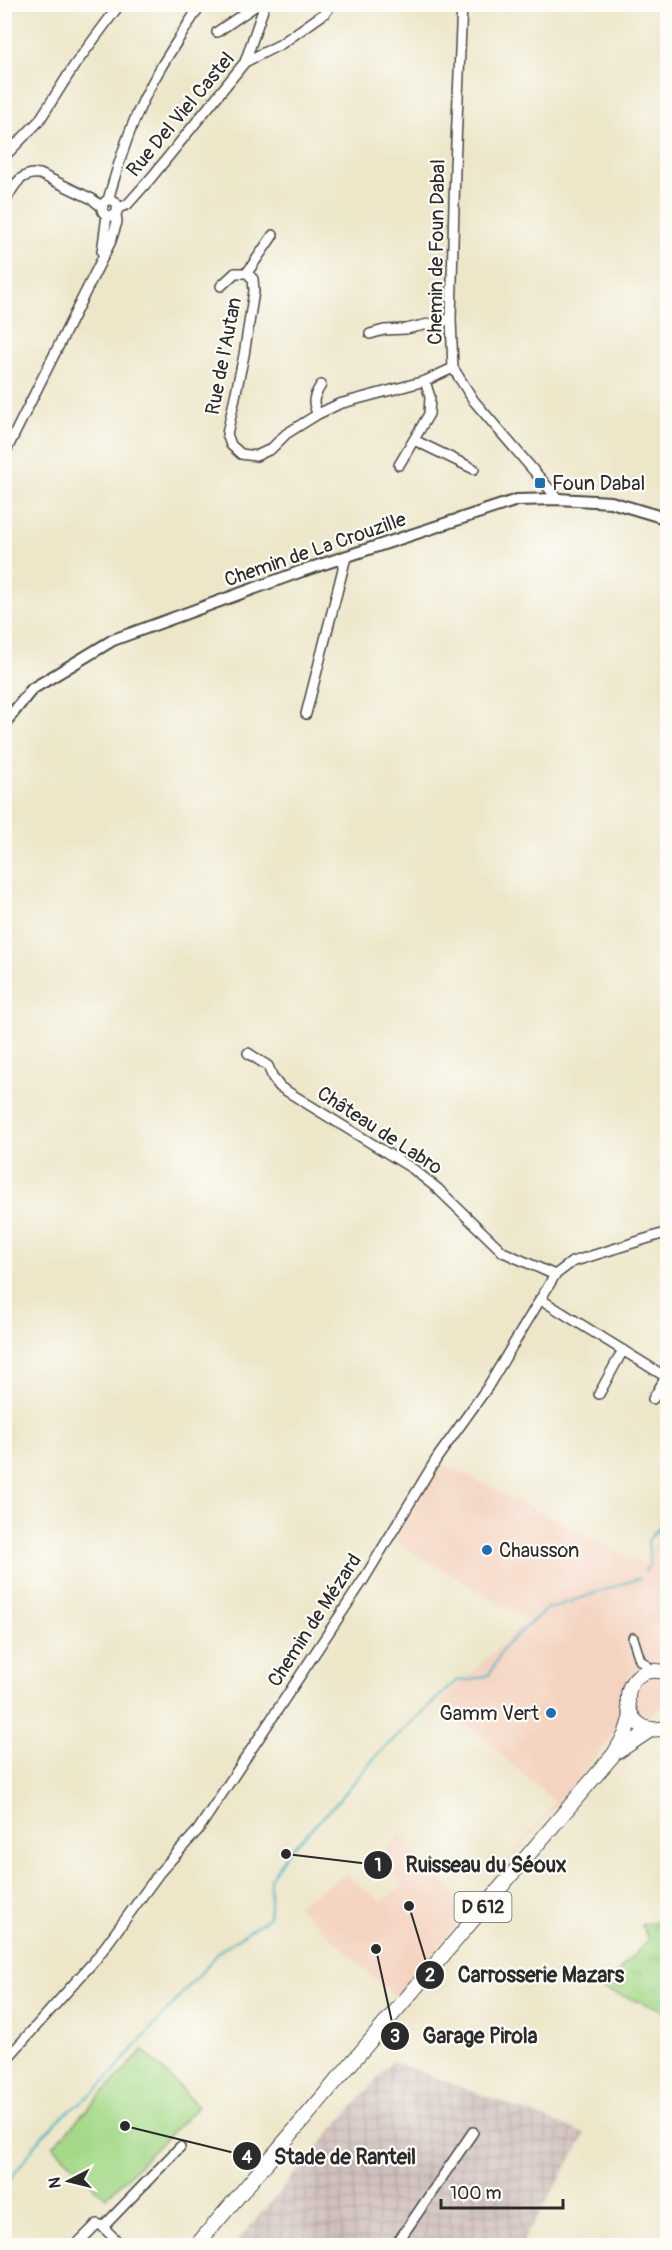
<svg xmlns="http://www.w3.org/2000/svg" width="672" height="2250" viewBox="0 0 672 2250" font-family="Pangolin,sans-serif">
<defs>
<pattern id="industrial-grid" width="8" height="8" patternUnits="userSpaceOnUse" patternTransform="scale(1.5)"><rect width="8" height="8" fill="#d0c0bc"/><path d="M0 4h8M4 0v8" fill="none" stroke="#b3a5a2"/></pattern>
<pattern id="grass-tufts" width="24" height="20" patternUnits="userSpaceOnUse" patternTransform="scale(1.5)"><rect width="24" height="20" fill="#a5d989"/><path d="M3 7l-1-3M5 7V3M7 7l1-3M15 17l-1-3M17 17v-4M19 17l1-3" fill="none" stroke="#8eba76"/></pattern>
</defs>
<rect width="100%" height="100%" fill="#fdfcf7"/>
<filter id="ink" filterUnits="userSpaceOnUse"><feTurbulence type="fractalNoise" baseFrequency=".0167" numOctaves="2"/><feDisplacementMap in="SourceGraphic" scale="12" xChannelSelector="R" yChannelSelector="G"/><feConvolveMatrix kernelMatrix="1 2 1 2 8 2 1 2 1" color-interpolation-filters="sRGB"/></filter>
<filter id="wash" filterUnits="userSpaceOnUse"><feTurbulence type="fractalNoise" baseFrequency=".008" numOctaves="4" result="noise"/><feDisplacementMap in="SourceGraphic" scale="24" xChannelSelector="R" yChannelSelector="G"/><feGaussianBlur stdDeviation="1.35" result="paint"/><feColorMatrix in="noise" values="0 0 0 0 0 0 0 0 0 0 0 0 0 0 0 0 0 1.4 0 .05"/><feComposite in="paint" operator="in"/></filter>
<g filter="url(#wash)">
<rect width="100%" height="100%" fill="#ede6c9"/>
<path fill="#f4d3c0" d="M439,1461L644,1564L667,1519V1706L619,1729L396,1998L296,1905L346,1874L381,1903L402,1885L381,1855L401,1833L467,1910L555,1802L441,1702L527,1620L395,1542Z"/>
<path fill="url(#industrial-grid)" d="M392,2061L586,2134L521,2245L233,2246Z"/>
<path fill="url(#grass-tufts)" stroke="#68825a" stroke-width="1.5" d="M667,1918V2011L602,1989L648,1940L642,1925Z"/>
<path fill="#a5d989" stroke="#68825a" stroke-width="1.5" d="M143,2050L198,2106L106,2198L53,2146Z"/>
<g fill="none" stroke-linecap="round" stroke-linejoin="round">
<path stroke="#47b5c3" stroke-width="2" d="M645,1571L650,1564L648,1541L668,1516
M4,2188L42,2136L64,2115L98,2089L221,1950L268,1918L270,1907V1879L286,1854L332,1808L378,1754L457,1680L468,1681L489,1675L503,1648L545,1610L640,1578"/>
</g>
</g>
<g filter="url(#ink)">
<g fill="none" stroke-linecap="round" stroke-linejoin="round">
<defs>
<path id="minor" d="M462,4L455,167L451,319L453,368L474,401L558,499
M4,5L5,4
M217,32L258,4
M245,62L265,4
M4,157L39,121L74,66L120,4
M108,200C117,170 125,140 138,112C154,74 179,39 201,4
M102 208a8 8 0 1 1 16 0a8 8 0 1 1-16 0Z
M4,204C13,187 19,172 40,174L92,199L103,208
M117,208L127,205L151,178L245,62L281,44L325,13L332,4
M102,252L107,215
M247,273L273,235
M221,286L235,273H247L253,279L254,291L244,355L227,434L231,445L241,454L256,456L271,449L286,434L318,414L339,404L425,381L453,368
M370,334L384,330L406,329L451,319
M318,414C311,402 314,396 321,385
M414,440L474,469
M4,455L111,241L117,222L116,214
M399,465L429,414L430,397L425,381
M306,714L346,557
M248,1053L268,1066L273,1078L280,1087L413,1169L438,1189L503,1252L555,1275
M540,1299L666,1377L653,1399
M599,1394L623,1350
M633,1638L640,1660L653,1671
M4,2062L96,1959L160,1872L198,1830L364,1579L437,1458L487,1388L555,1275L572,1262L668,1232
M103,2227L180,2147
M75,2246L97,2224L101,2225L122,2246
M395,2246L473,2132"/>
<path id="tertiary" d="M4,724L32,689L113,640L302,571L517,500L558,499L611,502L668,519"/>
<path id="primary" d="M668,1673C612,1656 617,1745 668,1727
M619,1751L652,1729
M196,2246L614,1754L625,1735L631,1716"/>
</defs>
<use href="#minor" stroke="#484743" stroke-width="12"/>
<use href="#tertiary" stroke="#484743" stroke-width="14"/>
<use href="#primary" stroke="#484743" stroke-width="16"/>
<use href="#minor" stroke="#fff" stroke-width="9"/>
<use href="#tertiary" stroke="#fff" stroke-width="10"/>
<use href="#primary" stroke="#fff" stroke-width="14"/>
</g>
</g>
<g fill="#1f6fb2" stroke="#fdfcf7" stroke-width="2">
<rect x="534" y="477" width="12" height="12" rx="3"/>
<circle cx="487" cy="1550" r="6"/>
<circle cx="551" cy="1713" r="6"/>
</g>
<g text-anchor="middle" stroke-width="4.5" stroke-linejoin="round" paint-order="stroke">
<rect fill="#fdfcf7" stroke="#6a6a68" stroke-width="1.5" x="454.5" y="1892" width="57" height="30" rx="4.5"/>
<g font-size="18" font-weight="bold" fill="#2b2b2b">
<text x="483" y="1913">D 612</text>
</g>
<g font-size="20" fill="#2b2b2b" stroke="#fdfcf7">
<text transform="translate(180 114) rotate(-50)" y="7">Rue Del Viel Castel</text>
<text transform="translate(436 252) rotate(-89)" y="7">Chemin de Foun Dabal</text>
<text transform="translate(223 356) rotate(-79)" y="7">Rue de l'Autan</text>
<text transform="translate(315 549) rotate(-19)" y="7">Chemin de La Crouzille</text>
<text transform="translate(380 1130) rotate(33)" y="7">Château de Labro</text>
<text transform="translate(314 1620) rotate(-57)" y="7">Chemin de Mézard</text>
</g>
<g font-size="20" fill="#2b2b2b" stroke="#fdfcf7" text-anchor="start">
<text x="552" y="490">Foun Dabal</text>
<text x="499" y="1557">Chausson</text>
<text x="539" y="1720" text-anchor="end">Gamm Vert</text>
</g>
</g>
<path fill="none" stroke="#2b2b2b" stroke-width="2" d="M286 1854L378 1865M409 1906L430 1975M376 1949L395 2036M125 2126L247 2156"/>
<g fill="#2b2b2b" stroke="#fdfcf7" stroke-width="2">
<circle cx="286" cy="1854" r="6"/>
<circle cx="409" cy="1906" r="6"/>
<circle cx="376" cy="1949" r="6"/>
<circle cx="125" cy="2126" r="6"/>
<circle cx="378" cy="1865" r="15"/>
<circle cx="430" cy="1975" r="15"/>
<circle cx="395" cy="2036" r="15"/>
<circle cx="247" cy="2156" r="15"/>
</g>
<g font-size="18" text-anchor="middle" font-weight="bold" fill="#fff">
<text x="378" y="1871">1</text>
<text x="430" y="1981">2</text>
<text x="395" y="2042">3</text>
<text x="247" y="2163">4</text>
</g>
<g font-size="21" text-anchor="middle" font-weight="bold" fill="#2b2b2b" stroke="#fdfcf7" stroke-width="4.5" stroke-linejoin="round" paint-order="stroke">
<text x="486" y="1872">Ruisseau du Séoux</text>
<text x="541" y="1982">Carrosserie Mazars</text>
<text x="480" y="2043">Garage Pirola</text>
<text x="345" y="2164">Stade de Ranteil</text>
</g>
<rect width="672" height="2250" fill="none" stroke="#fdfcf7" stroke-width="24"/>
<g transform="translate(69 2181) rotate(263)" stroke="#fdfcf7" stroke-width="4.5" paint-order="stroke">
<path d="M0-4.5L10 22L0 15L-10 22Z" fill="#2b2b2b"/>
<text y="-9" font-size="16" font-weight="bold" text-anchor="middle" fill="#2b2b2b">N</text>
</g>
<path d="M441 2199v9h122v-9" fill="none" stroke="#2b2b2b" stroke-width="3"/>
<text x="450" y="2199" font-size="18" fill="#2b2b2b" stroke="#fdfcf7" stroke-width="4.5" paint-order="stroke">100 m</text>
</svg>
